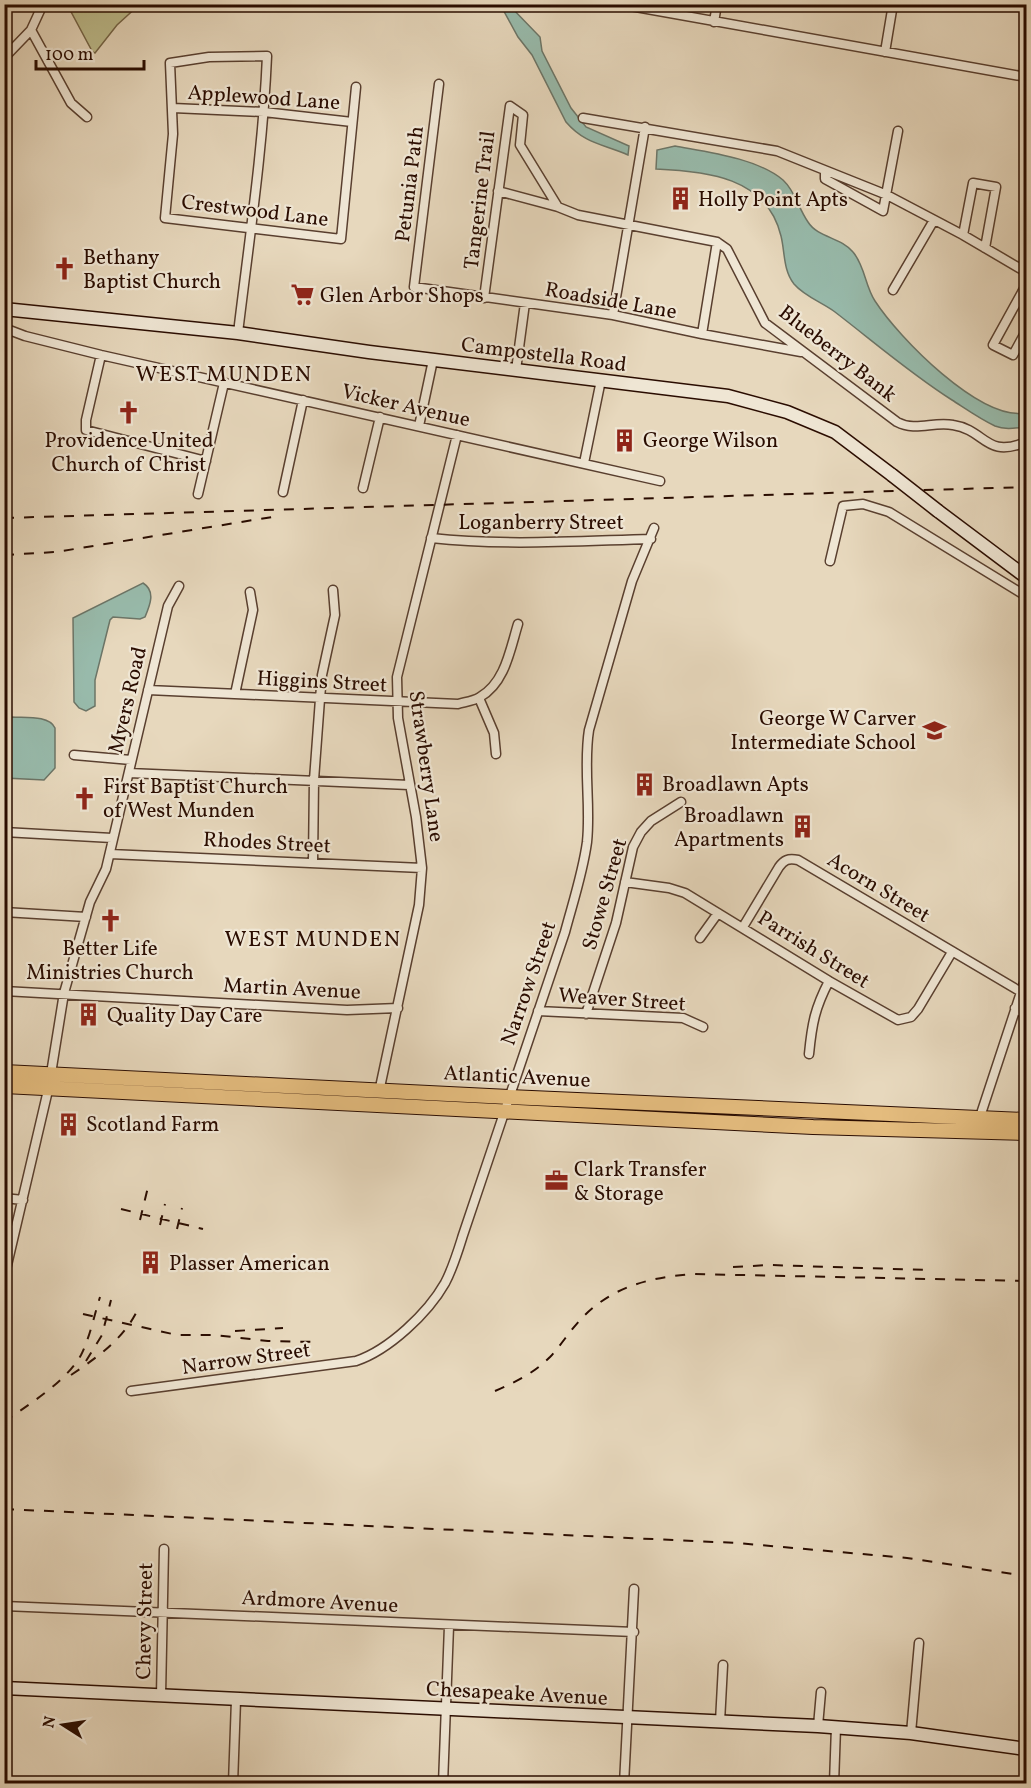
<svg xmlns="http://www.w3.org/2000/svg" width="1031" height="1788" viewBox="0 0 1031 1788" font-family="Vollkorn,serif">
<rect width="100%" height="100%" fill="#e7d8bd"/>
<filter id="stains"><feTurbulence type="fractalNoise" baseFrequency=".00333" numOctaves="4"/><feColorMatrix values="0 0 0 0 .2 0 0 0 0 .09 0 0 0 0 .02 0 0 0 .5 -.17"/></filter>
<radialGradient id="worn" r=".72"><stop offset=".6" stop-color="#630" stop-opacity="0"/><stop offset="1" stop-color="#630" stop-opacity=".3"/></radialGradient>
<path fill="#bdbc8c" stroke="#746446" stroke-width="1.5" d="M53,4H139V5L117,25L95,53L92,51L70,10L52,9Z"/>
<path fill="#98bbac" stroke="#6c7567" stroke-width="1.5" d="M504,5H509L540,37L542,51L571,108L586,127L629,146L628,155C603,144 585,144 566,122L532,55L518,37L501,6Z
M675,146C707,152 757,158 783,180C796,192 798,208 808,222C818,238 841,237 853,252C865,266 865,286 875,301C899,338 980,421 1026,413V427C1016,428 1005,430 995,426C980,419 966,409 952,400C911,374 874,342 835,312C823,303 804,296 794,284C783,270 785,252 781,236C767,177 706,171 656,169L657,150Z
M143,583C156,591 150,605 145,617L140,619L113,617L110,620L95,680V706L86,711L79,708L74,702L73,618Z
M12,717C25,718 49,715 55,728V768L44,780L5,778V718Z"/>
<g fill="none" stroke-linecap="round" stroke-linejoin="round">
<defs>
<path id="street" d="M619,4L1026,77
M714,22L717,4
M31,30L71,103L87,117
M885,52L893,4
M4,58L31,30L43,4
M439,84L414,287L613,315L702,334L801,352
M173,108L264,112L352,122
M583,118L777,151L887,195L963,235L1026,272
M825,171V179L883,211L898,131
M4,178H5
M498,191L558,207L578,215L717,242L727,249L765,323L897,422C916,432 933,421 953,425C986,430 985,459 1026,442
M963,235L973,183L996,187L985,248
M1026,285L993,345L1013,355L1026,331
M893,290L934,220
M484,298L510,106L523,115L520,145L558,207
M613,315L645,127
M4,328L25,336L101,355L660,481
M238,333C249,241 263,149 267,56L209,57L170,63L173,134L165,218L341,239L356,87
M702,334L717,242
M101,355L86,420V430L206,461
M516,370L525,303
M419,426L433,360
M584,463L601,380
M363,488L380,417
M283,492L303,400
M198,494L224,383
M431,538C504,546 577,541 651,539
M830,561L843,506L863,504L889,512L1026,596
M148,690L458,704C465,702 474,701 480,697C505,683 510,650 518,624
M235,694L253,610L250,592
M479,698L494,733L496,754
M74,755L131,760
M129,773L409,785
M4,832L112,838
M110,854L422,868
M313,862L314,780L320,699L322,675L335,615L333,590
M625,882L669,888L685,893L829,981L898,1020L911,1017L918,1009L952,952
M4,912L86,917
M743,927L779,867C784,860 788,858 798,860L1021,992
M700,938L718,913
M4,991L347,1010L398,1008
M1015,1008L1026,1015
M538,1011L683,1018L703,1027
M586,1014L616,923L633,847L641,832L651,821L681,802
M809,1054C812,1023 815,1008 829,981
M379,1092L419,905L422,868L416,817L398,718L397,677L457,435
M975,1132L1026,977
M4,1198L23,1200
M4,1278L49,1086L64,993L90,902L106,869L168,606L179,586
M131,1391L356,1361C389,1350 428,1313 445,1283C453,1268 458,1251 463,1235L565,932C573,902 583,872 587,842C591,805 583,767 589,730L632,581L654,528
M4,1606L634,1632
M161,1695L164,1549
M720,1722L723,1665
M818,1726L821,1692
M911,1733L919,1643
M233,1784L236,1700
M443,1784L449,1626
M624,1784L634,1589
M834,1784L836,1727"/>
<path id="secondary" d="M4,309L238,333L369,352L728,396L787,412L835,432L892,475
M938,511L1026,577
M4,1688L818,1726L911,1733L1026,1749"/>
<path id="primary" d="M4,1072L509,1097L1026,1120
M4,1086L813,1127L1026,1133"/>
</defs>
<use href="#street" stroke="#593f2f" stroke-width="11"/>
<use href="#secondary" stroke="#2a0c00" stroke-width="15"/>
<use href="#primary" stroke="#2a0c00" stroke-width="16"/>
<use href="#street" stroke="#efe6d4" stroke-width="8"/>
<use href="#secondary" stroke="#efe6d4" stroke-width="12"/>
<use href="#primary" stroke="#e4bc7e" stroke-width="14"/>
<path stroke="#2a0c00" stroke-width="2" stroke-dasharray="10 10" stroke-linecap="butt" d="M4,518L1026,487
M4,555L56,552L272,517
M121,1209L203,1229
M140,1220L149,1183
M160,1225L165,1204
M177,1229L182,1208
M733,1267L769,1265L928,1270
M83,1314L177,1335H214L268,1341L319,1342
M235,1331L283,1328
M86,1361L102,1335L111,1300
M71,1375C99,1356 125,1338 139,1307
M495,1391C516,1382 534,1373 550,1357C562,1344 571,1329 583,1317C613,1286 652,1277 693,1274L1026,1281
M4,1422C29,1404 66,1382 81,1355C90,1337 94,1316 100,1297
M4,1509L737,1543L907,1558L1026,1576"/>
<defs>
<path id="secondary-bridge" d="M892,475L938,511"/>
</defs>
<use href="#secondary-bridge" stroke="#2a0c00" stroke-width="15" stroke-linecap="butt"/>
<use href="#secondary-bridge" stroke="#efe6d4" stroke-width="12"/>
</g>
<defs>
<symbol id="building-bare" viewBox="-9 -9 18 18"><path d="M-4-6H4V6H1V3H-1V6H-4ZM-2.5-4.3h1.7v1.8h-1.7ZM.8-4.3h1.7v1.8H.8ZM-2.5-1h1.7V.8h-1.7ZM.8-1h1.7V.8H.8Z" fill="#8f2418" stroke="#efe6d4" stroke-width="2.5" paint-order="stroke"/></symbol>
<symbol id="church-bare" viewBox="-9 -9 18 18"><path d="M-1.2-6h2.4v3.5h3.3v2.4h-3.3V6h-2.4V-.1h-3.3v-2.4h3.3Z" fill="#8f2418" stroke="#efe6d4" stroke-width="2.5" paint-order="stroke"/></symbol>
<symbol id="supermarket-bare" viewBox="-9 -9 18 18"><path d="M-6-5.5h2.5l.6 2H6L4.5 2H-2.5L-4.4-4H-6ZM-1.5 3.2a1.3 1.3 0 1 0 .1 0ZM3 3.2a1.3 1.3 0 1 0 .1 0Z" fill="#8f2418" stroke="#efe6d4" stroke-width="2.5" paint-order="stroke"/></symbol>
<symbol id="school-bare" viewBox="-9 -9 18 18"><path d="M0-5L7-2L0 1L-7-2ZM-4 1L0 2.5L4 1V4Q0 6-4 4Z" fill="#8f2418" stroke="#efe6d4" stroke-width="2.5" paint-order="stroke"/></symbol>
<symbol id="office-bare" viewBox="-9 -9 18 18"><path d="M-6-3h4V-5.5h4V-3h4V5H-6ZM-1-4.5V-3h2v-1.5ZM-6 0V1H6V0Z" fill="#8f2418" stroke="#efe6d4" stroke-width="2.5" paint-order="stroke"/></symbol>
</defs>
<g fill-rule="evenodd">
<use href="#building-bare" x="664" y="182" width="33" height="33"/>
<use href="#church-bare" x="48" y="252" width="33" height="33"/>
<use href="#supermarket-bare" x="286" y="278" width="33" height="33"/>
<use href="#church-bare" x="112" y="396" width="33" height="33"/>
<use href="#building-bare" x="608" y="424" width="33" height="33"/>
<use href="#school-bare" x="918" y="714" width="33" height="33"/>
<use href="#building-bare" x="628" y="768" width="33" height="33"/>
<use href="#church-bare" x="68" y="782" width="33" height="33"/>
<use href="#building-bare" x="786" y="810" width="33" height="33"/>
<use href="#church-bare" x="94" y="904" width="33" height="33"/>
<use href="#building-bare" x="72" y="998" width="33" height="33"/>
<use href="#building-bare" x="52" y="1108" width="33" height="33"/>
<use href="#office-bare" x="540" y="1164" width="33" height="33"/>
<use href="#building-bare" x="134" y="1246" width="33" height="33"/>
</g>
<g text-anchor="middle" stroke-width="4.5" stroke-linejoin="round" paint-order="stroke">
<g font-size="21" fill="#2a0c00" stroke="#efe6d4">
<text transform="translate(264 97) rotate(4)" y="7">Applewood Lane</text>
<text transform="translate(409 184) rotate(-83)" y="7">Petunia Path</text>
<text transform="translate(479 200) rotate(-83)" y="7">Tangerine Trail</text>
<text transform="translate(255 210) rotate(7)" y="7">Crestwood Lane</text>
<text transform="translate(611 300) rotate(10)" y="7">Roadside Lane</text>
<text transform="translate(838 353) rotate(38)" y="7">Blueberry Bank</text>
<text transform="translate(544 354) rotate(7)" y="7">Campostella Road</text>
<text transform="translate(406 405) rotate(13)" y="7">Vicker Avenue</text>
<text x="541" y="529">Loganberry Street</text>
<text transform="translate(322 681) rotate(3)" y="7">Higgins Street</text>
<text transform="translate(127 700) rotate(-77)" y="7">Myers Road</text>
<text transform="translate(427 766) rotate(82)" y="7">Strawberry Lane</text>
<text transform="translate(267 842) rotate(3)" y="7">Rhodes Street</text>
<text transform="translate(879 887) rotate(31)" y="7">Acorn Street</text>
<text transform="translate(604 894) rotate(-74)" y="7">Stowe Street</text>
<text transform="translate(814 949) rotate(32)" y="7">Parrish Street</text>
<text transform="translate(528 983) rotate(-71)" y="7">Narrow Street</text>
<text transform="translate(292 988) rotate(3)" y="7">Martin Avenue</text>
<text transform="translate(622 999) rotate(4)" y="7">Weaver Street</text>
<text transform="translate(517 1076) rotate(3)" y="7">Atlantic Avenue</text>
<text transform="translate(246 1358) rotate(-8)" y="7">Narrow Street</text>
<text transform="translate(320 1601) rotate(3)" y="7">Ardmore Avenue</text>
<text transform="translate(144 1621) rotate(-89)" y="7">Chevy Street</text>
<text transform="translate(517 1693) rotate(3)" y="7">Chesapeake Avenue</text>
</g>
<g font-size="21" fill="#2a0c00" stroke="#efe6d4" text-anchor="start">
<text x="698" y="206">Holly Point Apts</text>
<text x="83" y="264">Bethany<tspan x="83" dy="24">Baptist Church</tspan></text>
<text x="320" y="302">Glen Arbor Shops</text>
<text x="129" y="447" text-anchor="middle">Providence United<tspan x="129" dy="24">Church of Christ</tspan></text>
<text x="643" y="447">George Wilson</text>
<text x="916" y="725" text-anchor="end">George W Carver<tspan x="916" dy="24">Intermediate School</tspan></text>
<text x="662" y="791">Broadlawn Apts</text>
<text x="103" y="793">First Baptist Church<tspan x="103" dy="24">of West Munden</tspan></text>
<text x="784" y="822" text-anchor="end">Broadlawn<tspan x="784" dy="24">Apartments</tspan></text>
<text x="110" y="955" text-anchor="middle">Better Life<tspan x="110" dy="24">Ministries Church</tspan></text>
<text x="107" y="1022">Quality Day Care</text>
<text x="86" y="1131">Scotland Farm</text>
<text x="574" y="1176">Clark Transfer<tspan x="574" dy="24">&amp; Storage</tspan></text>
<text x="169" y="1270">Plasser American</text>
</g>
<g font-size="22" letter-spacing="1.5" fill="#2a0c00" stroke="#efe6d4">
<text x="224" y="381">WEST MUNDEN</text>
<text x="313" y="946">WEST MUNDEN</text>
</g>
</g>
<rect width="1031" height="1788" fill="none" stroke="#e7d8bd" stroke-width="24"/>
<rect x="6" y="6" width="1019" height="1776" fill="none" stroke="#2a0c00" stroke-width="3"/>
<rect x="12" y="12" width="1007" height="1764" fill="none" stroke="#2a0c00" stroke-width="1.5"/>
<g transform="translate(63 1725) rotate(282)" stroke="#efe6d4" stroke-width="4.5" paint-order="stroke">
<path d="M0-4.5L10 22L0 15L-10 22Z" fill="#2a0c00"/>
<text y="-9" font-size="16" font-weight="bold" text-anchor="middle" fill="#2a0c00">N</text>
</g>
<path d="M36 60v9h108v-9" fill="none" stroke="#2a0c00" stroke-width="3"/>
<text x="45" y="60" font-size="18" fill="#2a0c00" stroke="#efe6d4" stroke-width="4.5" paint-order="stroke">100 m</text>
<rect width="100%" height="100%" filter="url(#stains)"/>
<rect width="100%" height="100%" fill="url(#worn)"/>
</svg>
